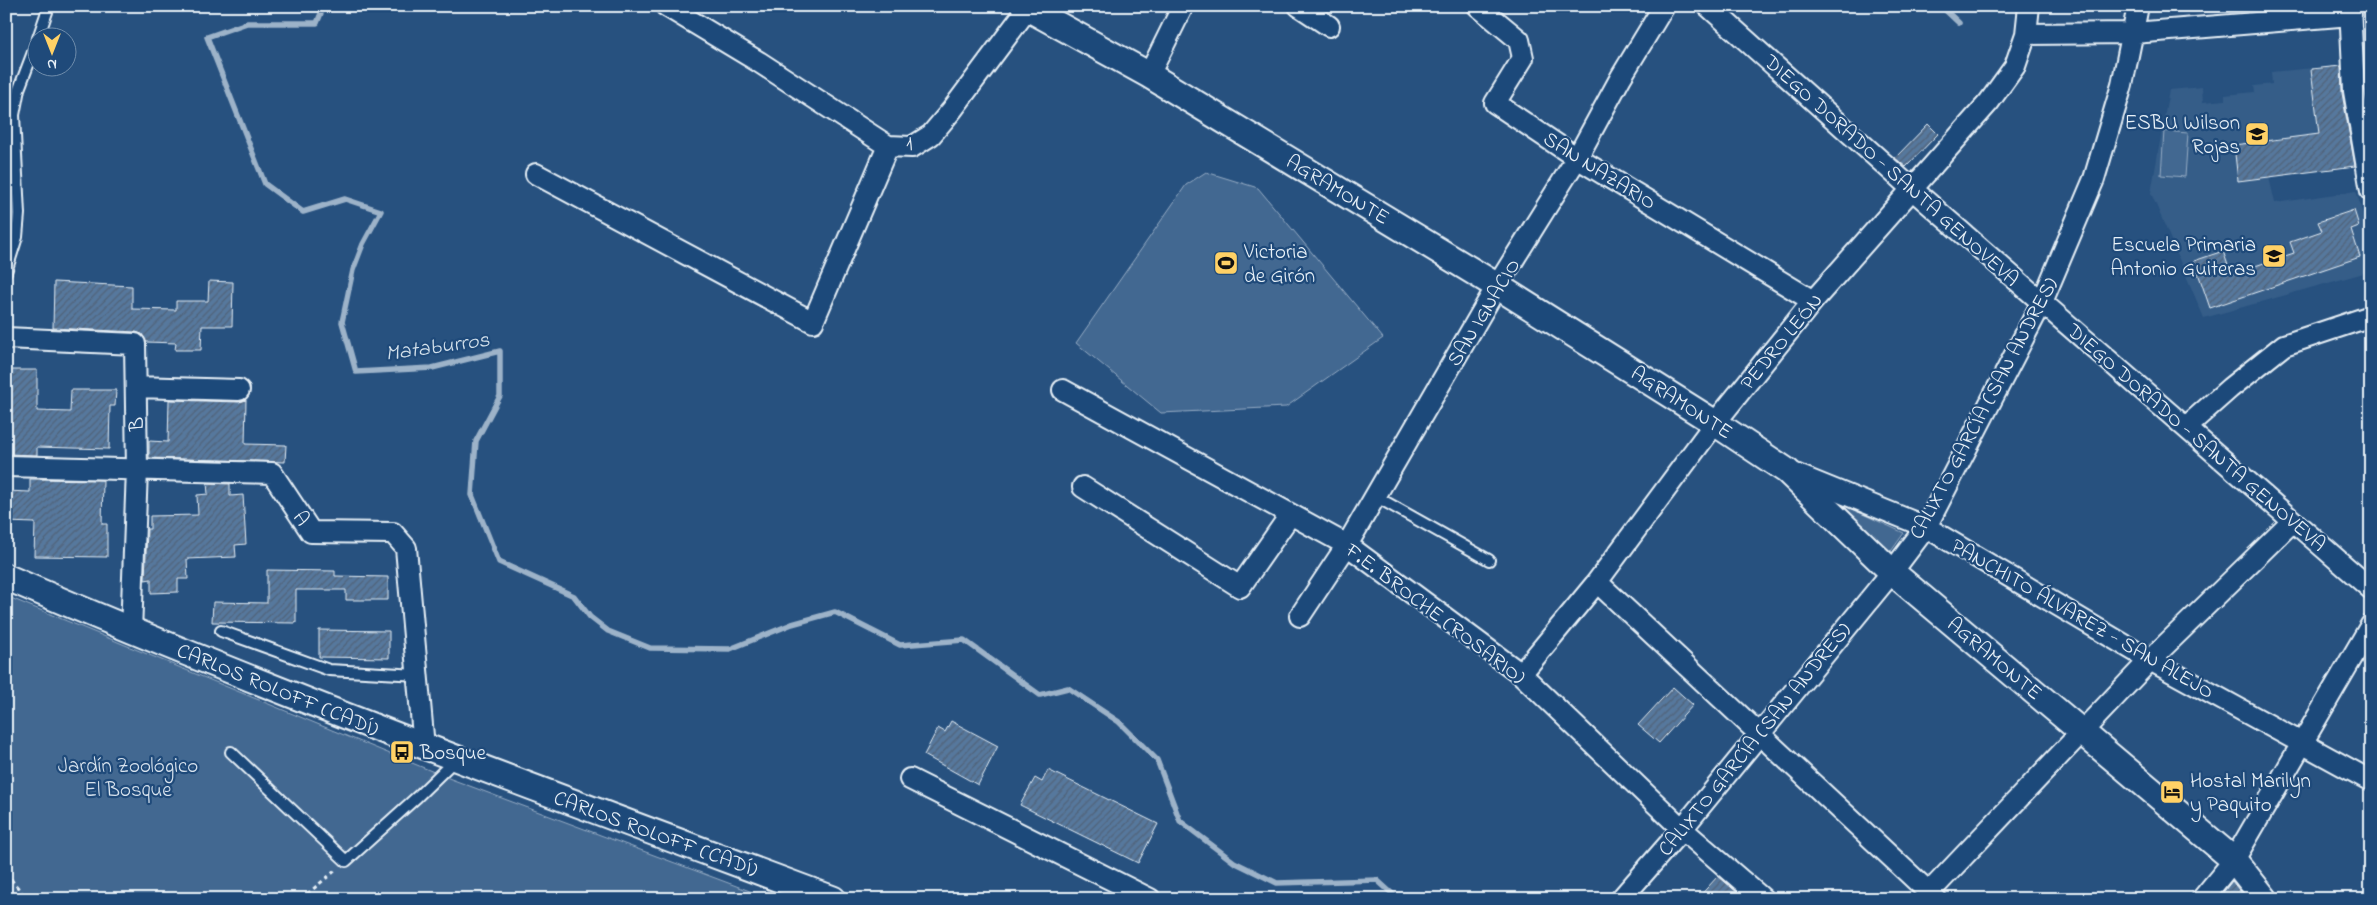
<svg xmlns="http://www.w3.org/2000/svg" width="2377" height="905" viewBox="0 0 2377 905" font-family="'Indie Flower',sans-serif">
<defs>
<pattern id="building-hatch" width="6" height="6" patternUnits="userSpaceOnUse" patternTransform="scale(1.25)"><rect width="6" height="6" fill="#57789d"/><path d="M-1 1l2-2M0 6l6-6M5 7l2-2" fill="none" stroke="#4f6278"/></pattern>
</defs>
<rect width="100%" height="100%" fill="#27517f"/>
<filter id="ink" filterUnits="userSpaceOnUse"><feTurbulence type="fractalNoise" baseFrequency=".02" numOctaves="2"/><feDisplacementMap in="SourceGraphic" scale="10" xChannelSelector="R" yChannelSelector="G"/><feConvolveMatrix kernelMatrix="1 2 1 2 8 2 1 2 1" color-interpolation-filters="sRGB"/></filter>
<g filter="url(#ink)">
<path fill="#355d88" d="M2343,65L2356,166L2269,177L2275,203L2356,191L2371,240V271L2204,318L2151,193L2169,90L2202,87L2203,102L2225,100V95L2255,92L2254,86L2272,84L2271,72Z"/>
<path fill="#436891" stroke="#96acc4" d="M2164,131L2188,133L2185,177L2161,175Z
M1206,172L1258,188L1383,338L1286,407L1161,413L1076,343L1186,185Z
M1843,505L1904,533L1889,554Z
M6,596L451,779L771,899H6Z"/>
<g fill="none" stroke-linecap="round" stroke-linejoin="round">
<path stroke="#9db3c9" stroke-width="5.5" d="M324,6L317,23H247L207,37L265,184L303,212L345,199L381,211L363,244L353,270L342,322L356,372L432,368L500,351V396L476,441L472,495L499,562L574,596L590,617L608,631L650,648L730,649L792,624L835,612L900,645L964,640L1040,695L1068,688L1119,722L1157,760L1180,821L1234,862L1277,883L1377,880L1398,899
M1941,6L1959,23"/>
</g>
<path fill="url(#building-hatch)" stroke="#e8f1f8" d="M2341,66L2342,93L2355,166L2238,181L2234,145L2319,134L2311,69Z
M1928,124L1938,134L1906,167L1895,158Z
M2354,210L2359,226L2351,229L2360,257L2210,308L2194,261L2223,251L2231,274L2294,253L2290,242L2322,231L2318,222Z
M209,281L233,282L232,326H202L201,350H175L176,343L146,342L142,334L136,332L53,328L54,282L132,286V309L176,310V301H208Z
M6,370H37V411L70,412L71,390H116L115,406H110L109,449L37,447V455L6,454Z
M169,400L239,402L246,400L245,444L286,445L285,462L149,458V441L168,442Z
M30,479L103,480L102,524H107V557L34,556L35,523L6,522V491L30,492Z
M207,483L230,484V496L243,495L246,544L235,545L236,557L187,559L188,579H178V592L151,593V579L145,580L147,529H150V516L198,515L197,495L208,494Z
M267,570L335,571V576L388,577V600H346V590H296V623L212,622L213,602L267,603Z
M319,630L389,631V658L319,657Z
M1673,687L1693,705L1659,743L1638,725Z
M951,721L998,746L978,785L924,755L938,728L945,732Z
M1048,770L1158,824L1138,863L1020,805L1035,778L1042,782Z
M1718,876L1745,899H1697Z
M2232,881L2246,899H2218Z"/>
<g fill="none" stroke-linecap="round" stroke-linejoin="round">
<defs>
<path id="service" d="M38,38L49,6
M6,272L17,237L19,214L14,115L19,89L38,39
M1375,496L1489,560
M221,631L329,670L418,675
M231,752L346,861L417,797L456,759"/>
<path id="minor" d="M666,6L759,62L888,146L912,147L931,135L952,110L1028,8
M1299,6L1329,26
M1478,6L1519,40L1523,58L1495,103L1577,158L1813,301
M1708,6L1912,189L2371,589
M2350,6L2354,91L2371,191
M2026,34L2134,33L2351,15
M1149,75L1183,6
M536,174L813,322L888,146
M6,338L135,344L137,469L131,632
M136,387L239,390
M1063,390L1347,545L1521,674L1682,829L1763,899
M2186,427L2230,388L2284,345L2371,316
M6,466L272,473L311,532L393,533L406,548L424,747
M1793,473L1926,527L2150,660L2371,781
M1083,487L1240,587L1290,515
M1597,582L1936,899
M1300,616L1347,545L1497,286L1577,158L1621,77L1664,6
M1521,674L1597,582L1715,423L1813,301L1989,102L2015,66L2026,34L2029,6
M910,779L1150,899
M1621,899L1682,829L1892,572L1926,527L2042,302L2094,179L2122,85L2138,6
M1923,899L2150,660L2293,521
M2202,899L2234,860L2371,625"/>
<path id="tertiary" d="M1024,6L1149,75L1497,286L1715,423L1787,471L1892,572L2234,860L2265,899
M6,577C278,695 556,796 833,899"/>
</defs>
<use href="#service" stroke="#e8f1f8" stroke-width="14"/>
<use href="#minor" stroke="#e8f1f8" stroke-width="24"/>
<use href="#tertiary" stroke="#e8f1f8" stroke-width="29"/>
<path stroke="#e8f1f8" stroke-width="3" stroke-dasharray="4 4" stroke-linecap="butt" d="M6,873L27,899
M301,899L336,870"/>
<use href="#service" stroke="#1f4a7a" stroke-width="10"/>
<use href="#minor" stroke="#1f4a7a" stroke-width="20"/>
<use href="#tertiary" stroke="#1f4a7a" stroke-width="25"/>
</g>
</g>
<defs>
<symbol id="school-square" viewBox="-11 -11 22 22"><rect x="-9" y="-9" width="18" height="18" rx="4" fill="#ffd166" stroke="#1f4a7a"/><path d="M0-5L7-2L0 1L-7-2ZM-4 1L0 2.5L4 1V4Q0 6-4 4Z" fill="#111"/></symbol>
<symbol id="stadium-square" viewBox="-11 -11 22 22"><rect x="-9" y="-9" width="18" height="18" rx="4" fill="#ffd166" stroke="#1f4a7a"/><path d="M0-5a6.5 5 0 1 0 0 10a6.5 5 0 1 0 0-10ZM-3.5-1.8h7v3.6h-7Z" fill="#111"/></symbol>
<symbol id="bus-square" viewBox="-11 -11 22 22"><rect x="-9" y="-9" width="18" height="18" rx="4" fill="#ffd166" stroke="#1f4a7a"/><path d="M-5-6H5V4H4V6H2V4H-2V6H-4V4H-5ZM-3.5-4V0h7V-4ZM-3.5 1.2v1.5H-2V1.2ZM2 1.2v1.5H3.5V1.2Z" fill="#111"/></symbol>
<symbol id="hotel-square" viewBox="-11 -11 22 22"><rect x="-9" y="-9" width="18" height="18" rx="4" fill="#ffd166" stroke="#1f4a7a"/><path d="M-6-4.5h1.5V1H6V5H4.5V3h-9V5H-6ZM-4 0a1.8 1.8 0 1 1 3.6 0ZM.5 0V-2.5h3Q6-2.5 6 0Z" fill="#111"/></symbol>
</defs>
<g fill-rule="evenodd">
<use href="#school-square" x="2243" y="120" width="28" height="28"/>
<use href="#school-square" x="2260" y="242" width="28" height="28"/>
<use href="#stadium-square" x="1212" y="249" width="28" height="28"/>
<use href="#bus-square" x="388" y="738" width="28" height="28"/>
<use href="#hotel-square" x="2158" y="778" width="28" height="28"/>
</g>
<g text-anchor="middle" stroke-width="4.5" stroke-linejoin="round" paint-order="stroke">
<g font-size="21" fill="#e8f1f8" stroke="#1f4a7a" text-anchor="start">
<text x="2240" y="129" text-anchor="end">ESBU Wilson<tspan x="2240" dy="24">Rojas</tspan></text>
<text x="2256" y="251" text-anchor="end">Escuela Primaria<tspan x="2256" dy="24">Antonio Guiteras</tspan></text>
<text x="1244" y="258">Victoria<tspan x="1244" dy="24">de Girón</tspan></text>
<text x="420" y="759">Bosque</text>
<text x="2190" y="787">Hostal Marilyn<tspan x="2190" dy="24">y Paquito</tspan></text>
</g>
<g font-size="21" fill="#e8f1f8" stroke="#1f4a7a">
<text transform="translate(909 143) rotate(-13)" y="7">1</text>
<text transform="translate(1600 170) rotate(32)" y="7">SAN NAZARIO</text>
<text transform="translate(1892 170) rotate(42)" y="7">DIEGO DORADO - SANTA GENOVEVA</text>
<text transform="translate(1338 189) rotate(31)" y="7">AGRAMONTE</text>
<text transform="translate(1483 312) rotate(-59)" y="7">SAN IGNACIO</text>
<text transform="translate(1781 341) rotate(-51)" y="7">PEDRO LEÓN</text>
<text transform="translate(1682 402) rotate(33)" y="7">AGRAMONTE</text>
<text transform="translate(1983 408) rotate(-62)" y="7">CALIXTO GARCÍA (SAN ANDRES)</text>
<text transform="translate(136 424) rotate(-91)" y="7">B</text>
<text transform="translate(2197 437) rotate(41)" y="7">DIEGO DORADO - SANTA GENOVEVA</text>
<text transform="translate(302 518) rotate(56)" y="7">A</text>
<text transform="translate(1436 613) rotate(37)" y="7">F.E. BROCHE (ROSARIO)</text>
<text transform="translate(2083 618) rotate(30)" y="7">PANCHITO ÁLVAREZ - SAN ALEJO</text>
<text transform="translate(1995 658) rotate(40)" y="7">AGRAMONTE</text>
<text transform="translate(278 689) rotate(22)" y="7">CARLOS ROLOFF (CADÍ)</text>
<text transform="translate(1754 739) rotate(-51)" y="7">CALIXTO GARCÍA (SAN ANDRES)</text>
<text transform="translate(656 833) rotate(20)" y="7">CARLOS ROLOFF (CADÍ)</text>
</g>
<g font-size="21" fill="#d8e3ee" stroke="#1f4a7a">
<text x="128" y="772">Jardín Zoológico<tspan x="128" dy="24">El Bosque</tspan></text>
</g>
<g font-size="22" font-style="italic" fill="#d5e2ec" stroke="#1f4a7a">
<text transform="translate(437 345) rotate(-8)" y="8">Mataburros</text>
</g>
</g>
<rect width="2377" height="905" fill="none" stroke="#1f4a7a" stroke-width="25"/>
<rect x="12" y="12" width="2352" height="880" fill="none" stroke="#e8f1f8" stroke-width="2" filter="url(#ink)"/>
<g transform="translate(52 52) rotate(180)"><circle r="24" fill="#1f4a7a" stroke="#6f8dac"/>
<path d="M0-4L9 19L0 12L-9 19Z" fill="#ffd166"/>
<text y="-8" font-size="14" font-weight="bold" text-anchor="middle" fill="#e8f1f8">N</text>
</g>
</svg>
